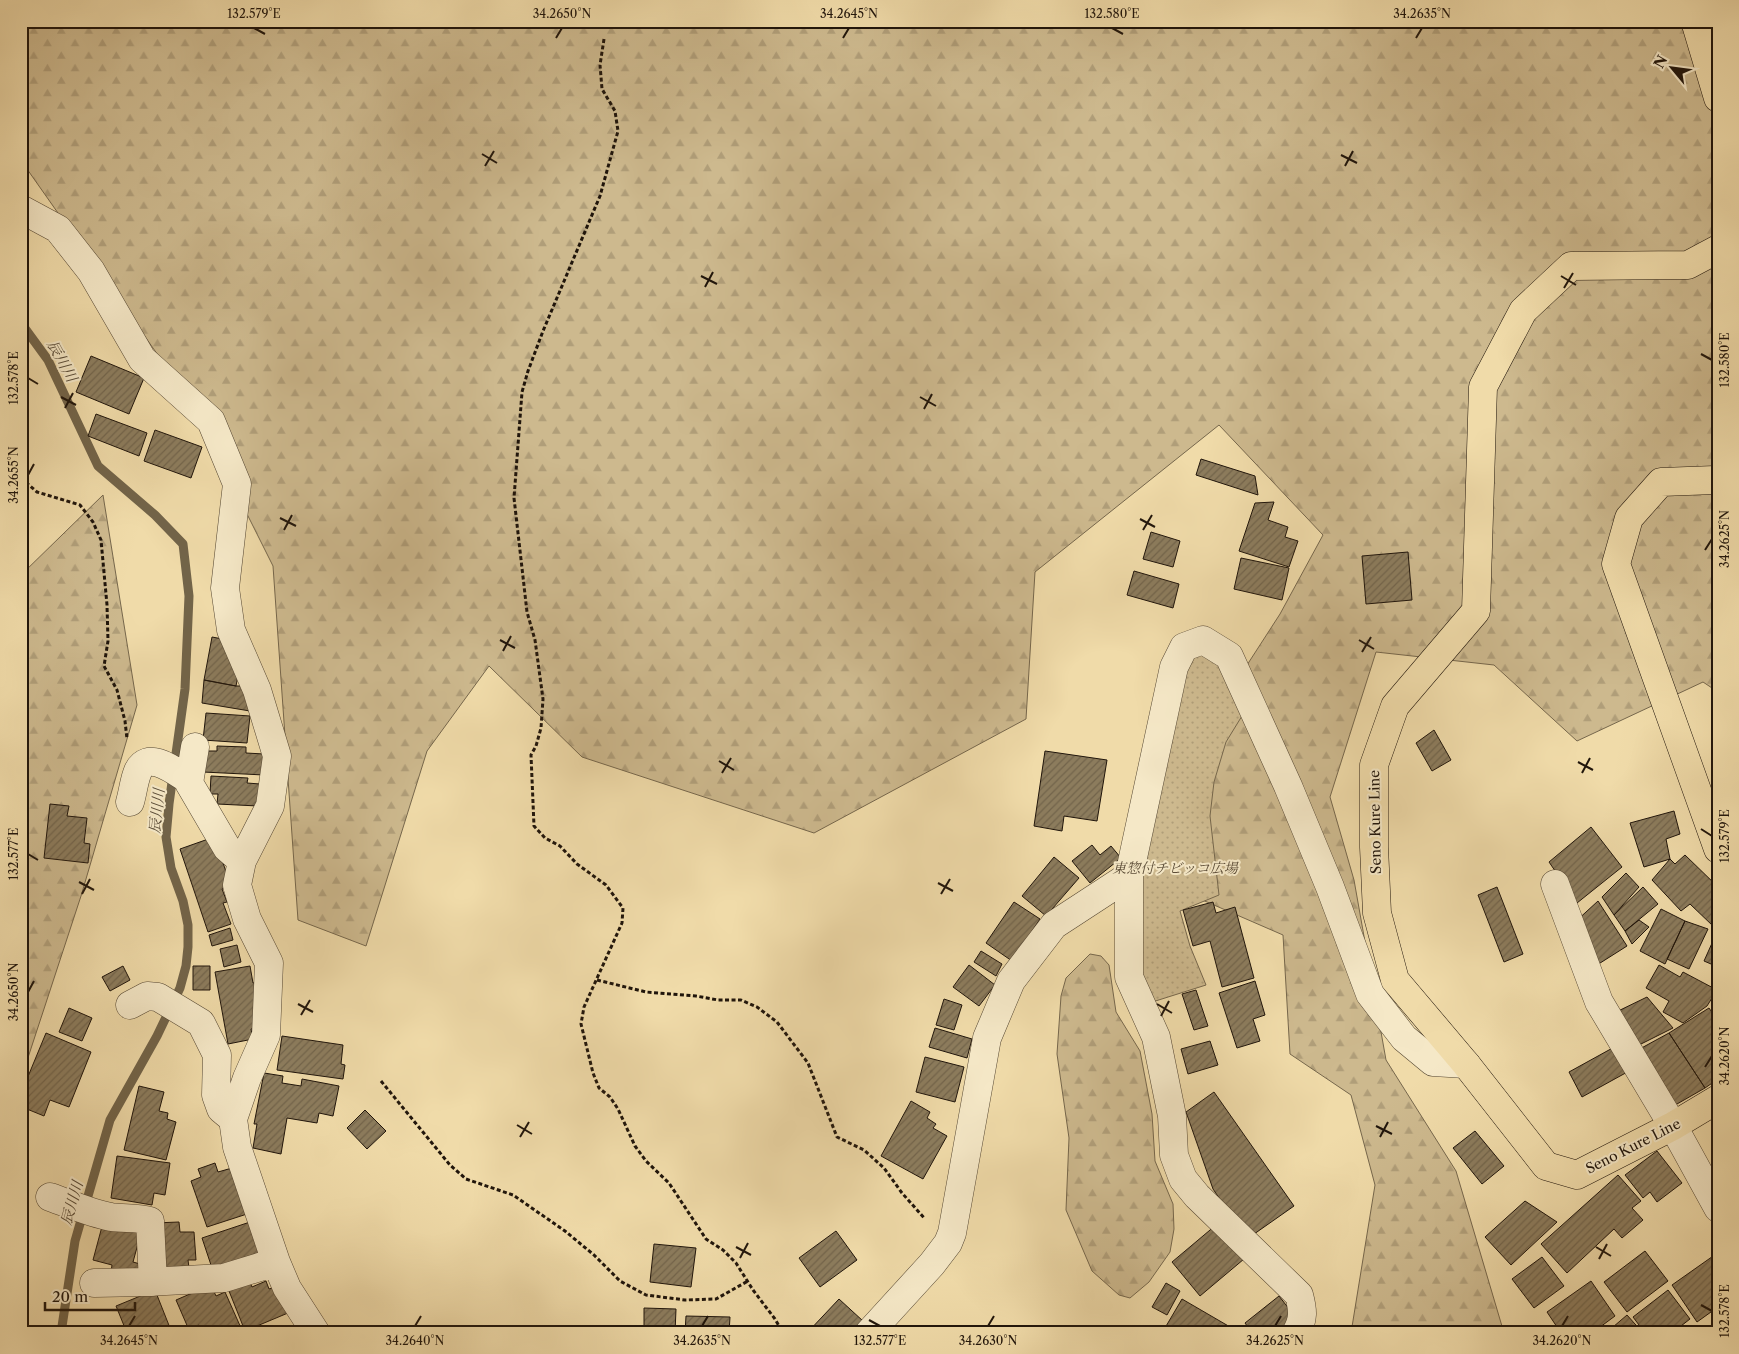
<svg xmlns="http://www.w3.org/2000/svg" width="1739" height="1354" viewBox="0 0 1739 1354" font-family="'Libre Caslon Text','Noto Serif JP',serif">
<defs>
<pattern id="forest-firs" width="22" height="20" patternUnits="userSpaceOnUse" patternTransform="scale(1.25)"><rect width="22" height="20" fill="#cdb98e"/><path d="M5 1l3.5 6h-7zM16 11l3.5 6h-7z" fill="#b09e79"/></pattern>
<pattern id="park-dots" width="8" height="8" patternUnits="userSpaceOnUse" patternTransform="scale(1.25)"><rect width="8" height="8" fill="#cdb98e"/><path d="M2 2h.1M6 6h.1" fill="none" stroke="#b09e79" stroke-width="1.8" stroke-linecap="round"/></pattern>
<pattern id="building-hatch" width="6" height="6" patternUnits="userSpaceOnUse" patternTransform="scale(1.25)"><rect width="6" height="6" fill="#8c7c5d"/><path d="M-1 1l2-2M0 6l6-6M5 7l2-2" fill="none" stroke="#72644b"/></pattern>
</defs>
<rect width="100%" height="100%" fill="#f0dba9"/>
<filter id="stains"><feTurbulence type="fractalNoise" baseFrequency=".004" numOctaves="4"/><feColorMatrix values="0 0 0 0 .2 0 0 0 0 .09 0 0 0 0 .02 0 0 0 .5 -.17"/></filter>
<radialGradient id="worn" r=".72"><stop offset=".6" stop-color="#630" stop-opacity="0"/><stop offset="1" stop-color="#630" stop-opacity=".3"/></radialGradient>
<path fill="url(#forest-firs)" stroke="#76674c" d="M21,21H1718V692L1703,682L1577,741L1494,665L1376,652L1330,797L1354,880L1386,1060L1456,1171L1504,1333H1351L1375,1185L1351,1095L1290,1054L1283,935L1184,892L1174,778L1280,614L1323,535L1219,425L1035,572L1026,719L814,833L582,757L489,666L427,751L366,946L298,920L273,566L191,402L27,169L21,163Z
M103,495L137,705L81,896L21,1079V575Z
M1090,954L1101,956L1109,965L1116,1012L1140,1051L1152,1114L1155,1161L1173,1204L1174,1229L1170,1252L1149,1282L1130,1298L1119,1295L1092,1271L1066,1210L1069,1138L1057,1054L1061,996L1066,978Z"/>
<path fill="url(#park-dots)" stroke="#76674c" d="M1188,650L1227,661L1245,711L1226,742L1214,782L1210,816L1219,895L1180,911L1190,946L1206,985L1146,1004L1132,914Z"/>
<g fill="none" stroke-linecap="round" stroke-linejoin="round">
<path stroke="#726449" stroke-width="9" d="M21,323L48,360L98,466L155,515L183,544L189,596L185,689L169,804L166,837L171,868L183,901L188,925V947L186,966L180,988L157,1036L110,1120L75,1241L61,1333"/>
</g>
<path fill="url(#building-hatch)" stroke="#20150b" d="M91,356L144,378L129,414L76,392Z
M96,414L147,433L139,456L88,436Z
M155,430L202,447L191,478L144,461Z
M1201,459L1255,476L1258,495L1196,475Z
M1274,502L1268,520L1288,527L1285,537L1298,541L1289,567L1239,551L1255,503Z
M1151,532L1180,541L1173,567L1143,559Z
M1408,552L1412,600L1366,604L1362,556Z
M1241,558L1289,568L1282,600L1234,589Z
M1134,571L1179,584L1173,608L1127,595Z
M212,637L244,643L236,686L204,680Z
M204,680L236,686H246L250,711L202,703Z
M206,713L250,716L247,743L203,740Z
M1434,730L1451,760L1432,771L1416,743Z
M217,746L246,747V753L264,754V775L203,772L204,751H217Z
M1045,751L1107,760L1097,821L1064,816L1062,831L1034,826Z
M211,776L248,778L247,783L260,784L258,806L217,804L218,794H210Z
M50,804L69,806L67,816L87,818L84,843L90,844L88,863L44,858Z
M1674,811L1680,834L1666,839L1670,859L1644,867L1630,823Z
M1591,827L1622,867L1577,903L1549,862Z
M214,837L231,886L222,889L227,902L223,903L231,924L208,932L180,849Z
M1092,845L1100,855L1111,846L1121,858L1090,883L1072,861Z
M1685,855L1718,887V922L1713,926L1690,904L1681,911L1652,880L1670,859L1675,864Z
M1054,857L1079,878L1046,916L1022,896Z
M1626,873L1639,887L1614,915L1602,897Z
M1497,887L1523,954L1504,962L1478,895Z
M1643,887L1658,904L1625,931L1614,915Z
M1598,901L1627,946L1597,965L1574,923Z
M1014,902L1040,919L1012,961L986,943Z
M1213,902L1216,913L1235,907L1254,978L1222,987L1210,941L1193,946L1183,910Z
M1661,909L1685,921L1665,964L1640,951Z
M1639,920L1649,927L1632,944L1625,931Z
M1685,921L1708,929L1689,969L1667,959Z
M230,928L233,940L212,946L209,935Z
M1717,932H1718V967L1704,961Z
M237,945L241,962L224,967L220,949Z
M981,951L1002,964L996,976L974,962Z
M969,965L995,985L979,1006L953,987Z
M1659,965L1680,977L1683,972L1717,990L1707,1006L1683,1023L1663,1012L1669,1001L1646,988Z
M123,966L130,980L110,991L102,977Z
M193,966H210V990H193Z
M250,966L253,983L258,982L256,1028L251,1029L253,1039L228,1044L215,972Z
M1255,981L1265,1015L1253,1019L1260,1041L1237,1048L1219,993Z
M1196,990L1208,1026L1194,1030L1182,994Z
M1647,997L1673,1028L1631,1049L1612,1014Z
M944,999L962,1005L954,1030L936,1025Z
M69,1008L92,1018L82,1041L59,1032Z
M1709,1008L1718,1021V1079L1705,1088L1669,1033Z
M935,1028L972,1039L967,1058L929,1047Z
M46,1033L91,1052L69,1107L50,1100L44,1116L22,1107L28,1093L22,1091Z
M1669,1033L1705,1088L1670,1108L1636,1051Z
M282,1036L343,1045L341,1064L345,1065L343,1079L277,1070Z
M1210,1041L1218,1065L1188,1074L1181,1049Z
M1618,1045L1631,1070L1582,1097L1569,1072Z
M925,1057L964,1067L955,1102L916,1092Z
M264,1073L283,1076L282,1083L301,1086L302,1079L339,1086L333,1116L319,1113L317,1123L287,1118L281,1154L253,1148L257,1124H254Z
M139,1086L164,1092L159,1111L168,1113L167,1119L176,1122L166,1160L124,1150Z
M1214,1092L1294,1206L1247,1239L1213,1189L1186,1112Z
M911,1101L930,1112L927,1118L936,1124L933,1128L947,1136L923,1179L881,1156Z
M365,1110L386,1131L367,1149L347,1128Z
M1475,1131L1504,1166L1482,1184L1453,1148Z
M1657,1151L1682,1183L1657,1202L1650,1192L1643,1198L1625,1175Z
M117,1156L170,1163L165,1195L154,1193L152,1205L111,1198Z
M215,1163L218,1172L232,1168L247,1214L207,1227L191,1181L201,1177L198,1169Z
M1618,1175L1641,1201L1632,1208L1643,1220L1622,1238L1614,1229L1567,1273L1541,1244Z
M1525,1201L1557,1222L1511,1265L1485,1237Z
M104,1219L142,1229L133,1262L140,1264L136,1279L111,1272L112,1265L93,1260Z
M179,1222L180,1232H194L196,1260H188L189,1268L158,1270L154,1223Z
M250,1222L263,1258L214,1274L202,1238Z
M1216,1225L1244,1259L1200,1296L1172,1262Z
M836,1231L857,1260L820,1287L799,1258Z
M654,1244L696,1248L691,1287L650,1282Z
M1645,1251L1668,1281L1627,1312L1604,1282Z
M1716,1254L1718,1257V1307L1697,1322L1672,1285Z
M1542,1257L1564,1286L1534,1308L1512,1279Z
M248,1278L252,1287L266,1281L269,1289L277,1286L288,1313L245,1331L227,1286Z
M1591,1281L1615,1316L1592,1333H1561L1547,1312Z
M1166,1283L1180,1291L1167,1315L1152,1307Z
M211,1285L216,1296L225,1292L241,1328L230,1333H203L199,1325L189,1330L176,1300Z
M155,1290L172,1333H127L116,1306Z
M1668,1290L1690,1319L1672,1333H1645L1633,1317Z
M1279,1296L1293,1314L1280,1333H1252L1245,1323Z
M839,1299L863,1321L852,1333H807Z
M1182,1299L1237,1331L1236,1333H1162Z
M644,1308L676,1309L675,1333H644Z
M1627,1315L1643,1333H1606Z
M686,1316L730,1317L729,1333H685Z"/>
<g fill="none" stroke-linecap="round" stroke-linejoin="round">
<defs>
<path id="minor" d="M21,209L58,229L91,271L142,359L211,421L237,484L225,588L231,630L257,690L277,756L270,806L242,861L237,885L247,919L269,963L266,1035L247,1078L233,1119L237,1147L276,1262L287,1288L316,1333
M195,747L189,783L227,848L242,861
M130,802C133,792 134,780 138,771C148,749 176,772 189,780
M1555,884L1599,1002L1673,1126L1718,1208
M130,1005L147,996L158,997L201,1023L217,1055L216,1095L221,1109L233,1119
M50,1197C70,1204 90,1213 111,1217C124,1219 138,1217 150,1221L153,1282
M94,1283L146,1282L224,1278L276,1262
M869,1333L932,1264L948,1243L952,1233L987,1038L1011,981L1054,925L1129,876
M1296,1333C1304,1319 1303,1310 1299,1295L1197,1196L1183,1179L1174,1155L1172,1116L1156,1037L1129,977V876L1174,667L1184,647L1203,640L1229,656L1288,786L1330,887L1370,994L1404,1038L1433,1062L1466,1064"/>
<path id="major" d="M1695,21L1718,98
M1718,249L1688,265L1571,266L1523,311L1483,387L1476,611L1395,706L1374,765V847L1377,913L1395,980L1466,1064L1546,1166L1577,1175L1673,1126L1718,1099
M1718,481L1715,480L1661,482L1629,518L1616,564L1718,849"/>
</defs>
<use href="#minor" stroke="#544632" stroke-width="29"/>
<use href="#major" stroke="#20150b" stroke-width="29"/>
<path stroke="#20150b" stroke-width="3" stroke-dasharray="4 2.5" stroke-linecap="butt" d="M604,39L600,65L602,89L615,111L618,131L600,196L543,331L528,371L522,392L514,498L527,612L535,640L543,699L541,728L536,746L531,755L534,826L545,838L560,846L577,864L606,885L623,908L622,923L584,1007L581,1024L593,1073L599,1088L610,1097L618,1109L635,1146L646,1161L669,1183L706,1239L723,1250L736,1263L753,1290L775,1319L783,1333
M21,478L37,492L80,505L93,522L101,540L107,605L108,641L104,666L117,690L125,721L127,739
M597,980L646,992L696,996L718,1000H741L757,1007L777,1022L808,1063L837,1137L864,1150L884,1168L902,1193L925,1219
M381,1081L450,1165L466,1179L513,1195L565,1231L594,1255L620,1281L646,1295L685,1300L716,1299L748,1281"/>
<use href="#minor" stroke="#f5e8c7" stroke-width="28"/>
<use href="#major" stroke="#f0dba9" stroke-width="28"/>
</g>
<path fill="none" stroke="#20150b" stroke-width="2" d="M254,28L265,34M1112,28L1123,34M556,38L562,28M843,38L849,28M1416,38L1422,28M482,154L497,163M1341,155L1357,163M485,166L494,151M1345,166L1353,151M701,276L717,284M1561,276L1576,285M705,287L713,272M1564,288L1573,273M1701,354L1712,360M28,378L38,384M61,397L76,405M920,397L936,406M65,408L73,393M924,409L932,394M28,475L34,464M280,518L296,526M1140,519L1155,527M284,530L292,515M1143,530L1152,515M1705,550L1712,539M500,640L515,648M1359,640L1374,649M503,651L511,636M1362,652L1371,637M719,761L734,770M1578,762L1593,770M722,773L731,758M1582,773L1590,758M1701,829L1712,836M28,854L38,860M79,882L94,890M938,883L953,891M82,894L90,879M941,894L950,879M28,992L34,981M298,1004L313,1012M1157,1004L1172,1013M301,1015L310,1000M1161,1016L1169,1001M1705,1067L1712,1056M517,1125L532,1134M1376,1126L1392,1134M520,1137L529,1122M1380,1137L1388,1122M736,1247L751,1255M1596,1247L1611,1256M740,1258L748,1243M1599,1259L1607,1244M1701,1305L1712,1311M869,1320L880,1326M129,1326L135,1316M415,1326L421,1316M702,1326L708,1316M988,1326L994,1316M1275,1326L1281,1316M1562,1326L1568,1316"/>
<g text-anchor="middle" stroke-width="4" stroke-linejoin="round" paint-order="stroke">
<g font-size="14" fill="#20150b" stroke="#f5e8c7">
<text transform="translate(1375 822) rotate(-91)" y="5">Seno Kure Line</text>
<text transform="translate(1633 1146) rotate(-27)" y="5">Seno Kure Line</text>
</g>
<g font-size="14" font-style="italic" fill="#5d4e39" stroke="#f5e8c7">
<text x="1175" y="873">東惣付チビッコ広場</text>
</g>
<g font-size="15" font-style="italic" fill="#574935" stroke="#f5e8c7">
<text transform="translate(62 361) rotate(61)" y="5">辰川川</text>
<text transform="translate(157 811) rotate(-84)" y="5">辰川川</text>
<text transform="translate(72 1203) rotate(-74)" y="5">辰川川</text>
</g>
</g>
<rect width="1739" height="1354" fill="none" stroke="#f0dba9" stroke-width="55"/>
<g transform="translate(1672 68) rotate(299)" stroke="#f5e8c7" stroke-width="4" paint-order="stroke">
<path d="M0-4L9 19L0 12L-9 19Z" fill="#20150b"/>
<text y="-8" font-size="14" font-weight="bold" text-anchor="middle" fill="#20150b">N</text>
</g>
<path d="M45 1302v8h90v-8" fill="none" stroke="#20150b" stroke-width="2.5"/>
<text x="52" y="1302" font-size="15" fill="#20150b" stroke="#f5e8c7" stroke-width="4" paint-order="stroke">20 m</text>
<rect x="28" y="28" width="1684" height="1298" fill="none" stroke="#20150b" stroke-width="2"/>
<g font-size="12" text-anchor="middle" fill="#20150b">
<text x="254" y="18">132.579°E</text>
<text x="562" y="18">34.2650°N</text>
<text x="849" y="18">34.2645°N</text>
<text x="1112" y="18">132.580°E</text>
<text x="1422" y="18">34.2635°N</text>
<text transform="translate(1725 360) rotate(-90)" y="4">132.580°E</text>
<text transform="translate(14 378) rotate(-90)" y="4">132.578°E</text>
<text transform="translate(14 475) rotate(-90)" y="4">34.2655°N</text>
<text transform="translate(1725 539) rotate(-90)" y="4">34.2625°N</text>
<text transform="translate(1725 836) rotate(-90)" y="4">132.579°E</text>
<text transform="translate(14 854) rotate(-90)" y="4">132.577°E</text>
<text transform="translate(14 992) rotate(-90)" y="4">34.2650°N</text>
<text transform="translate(1725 1056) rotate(-90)" y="4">34.2620°N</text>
<text transform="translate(1725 1311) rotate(-90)" y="4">132.578°E</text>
<text x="129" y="1345">34.2645°N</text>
<text x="415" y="1345">34.2640°N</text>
<text x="702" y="1345">34.2635°N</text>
<text x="880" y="1345">132.577°E</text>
<text x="988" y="1345">34.2630°N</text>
<text x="1275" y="1345">34.2625°N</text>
<text x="1562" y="1345">34.2620°N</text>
</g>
<rect width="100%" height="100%" filter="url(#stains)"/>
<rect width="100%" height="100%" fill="url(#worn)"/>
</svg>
